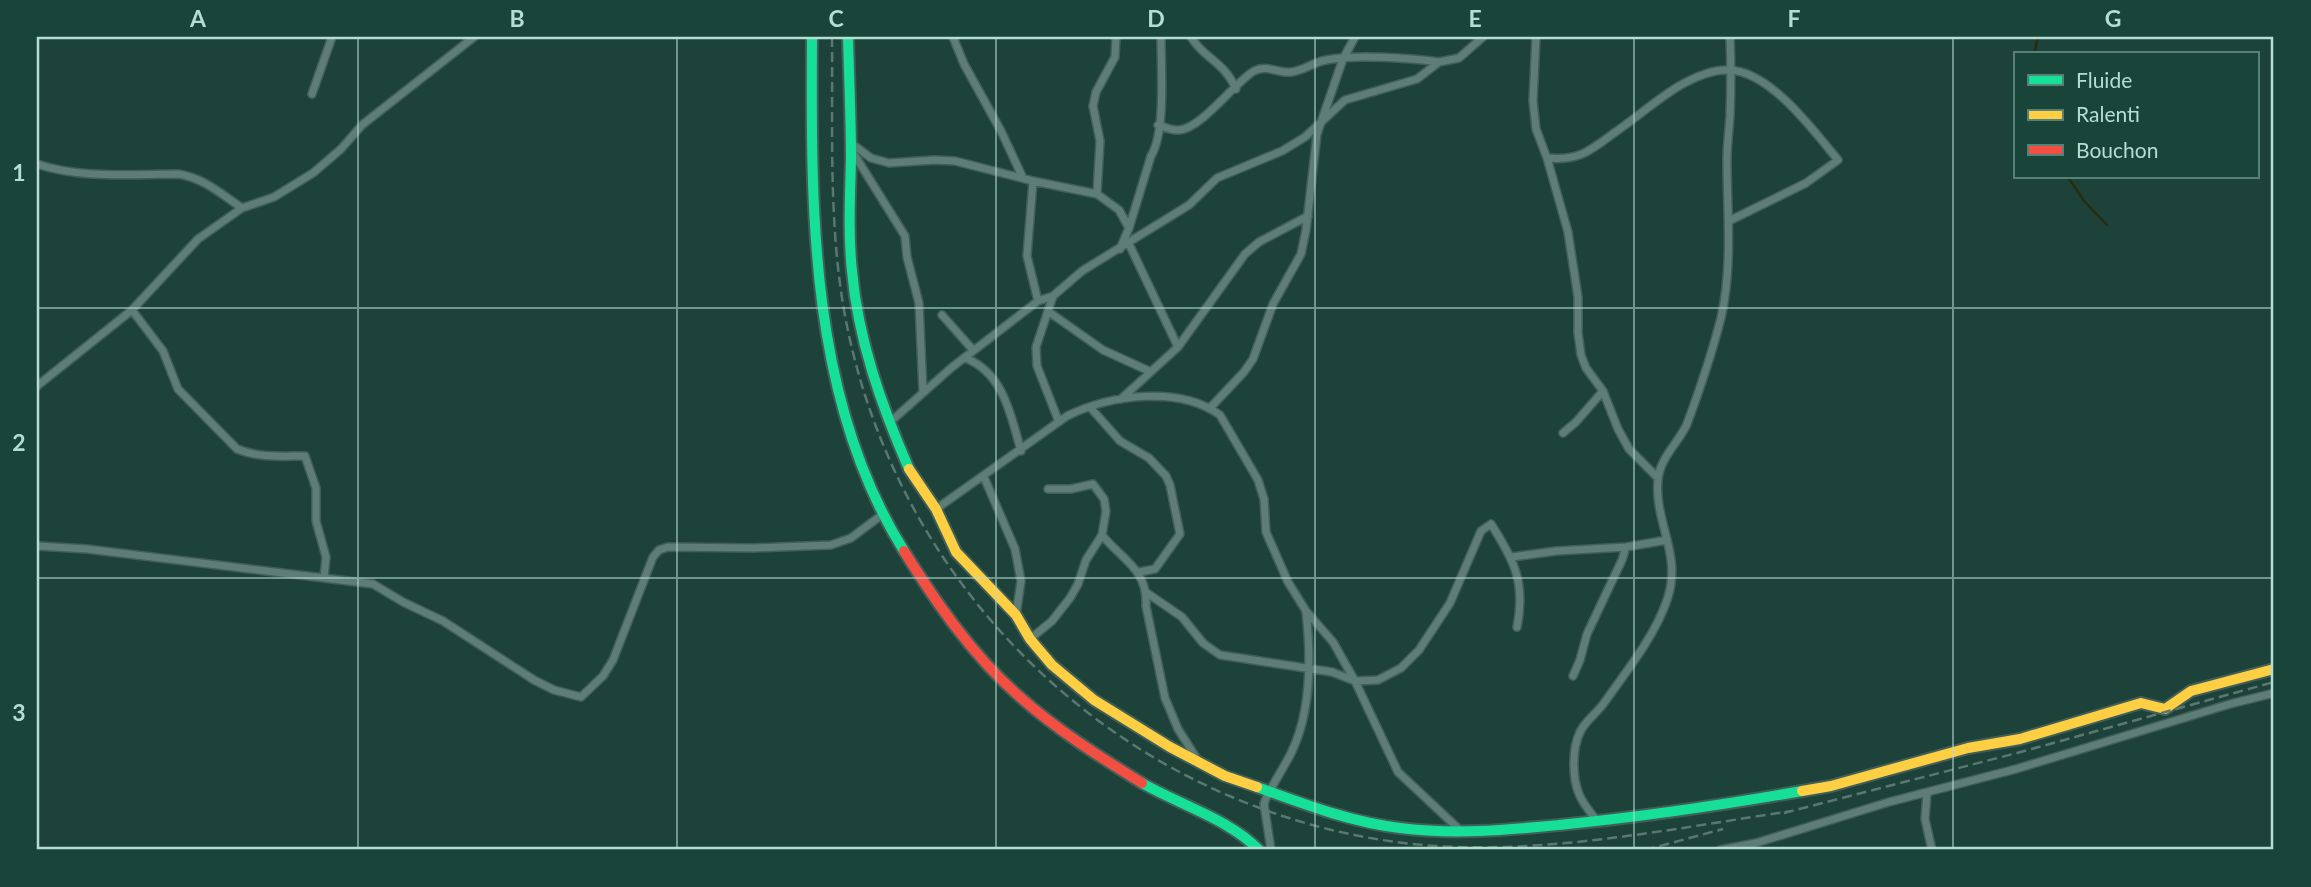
<svg xmlns="http://www.w3.org/2000/svg" width="2311" height="887" viewBox="0 0 2311 887" font-family="Lato,sans-serif">
<rect width="100%" height="100%" fill="#1c423a"/>
<g fill="none" stroke-linecap="round" stroke-linejoin="round">
<path stroke="#262d0d" stroke-width="2.5" d="M2034,54L2038,37
M2068,177L2084,201L2107,225"/>
<defs>
<path id="street" d="M953,37L964,64L1001,131L1022,176
M1191,37C1204,59 1223,60 1236,89
M1536,37L1533,101L1536,129L1547,158L1568,232L1578,297V333L1581,355L1586,368L1603,391L1618,429L1629,449L1658,478
M312,94L332,37
M1158,125C1165,127 1172,131 1179,130C1201,129 1234,83 1254,71C1267,64 1279,74 1291,72C1303,71 1314,62 1326,60C1355,54 1410,58 1439,62
M851,143L871,158L889,163L935,160L955,161L1033,181L1097,194L1119,210L1129,228
M852,151L905,236L907,257L919,303L923,392
M1547,158C1579,161 1590,151 1614,133C1636,118 1656,100 1679,86C1693,78 1713,69 1729,70C1770,71 1814,131 1838,160L1806,183L1729,221
M37,164C81,179 132,174 178,174C204,178 221,194 242,208
M1033,181L1027,256L1038,301
M1097,194L1100,141L1093,106L1096,92L1115,57L1116,37
M1129,244L1178,347
M1120,249L1129,228L1151,156C1166,132 1161,67 1161,37
M1053,296L1036,347L1037,366L1059,422
M132,310L163,351L178,389L237,449C259,458 281,456 305,456L316,488V521L326,557L324,578
M1049,312L1103,350L1149,371
M942,315L973,350
M965,358C1003,372 1011,415 1021,451
M37,386L132,310L198,239L242,208L274,197L313,173L341,149L362,125L474,37
M1121,399L1178,347L1245,254L1259,242L1308,216
M1090,407L1120,441L1149,458L1166,476L1170,485L1180,534L1155,569L1139,572
M1210,408L1244,372L1253,359L1273,304L1301,254L1306,230L1317,134L1343,59L1355,37
M889,423L951,368L1038,301L1053,296L1082,271L1189,205L1217,178L1282,151L1305,137L1345,100L1417,79L1439,62L1459,58L1483,37
M1563,433L1576,422L1603,391
M984,477L1015,549L1021,581L1016,615
M936,509L1067,416C1110,395 1179,385 1220,415L1258,480L1264,499L1266,532L1288,582L1306,611L1333,642L1355,681L1398,772L1462,832
M1102,535C1122,560 1148,569 1146,606L1165,698L1178,729L1197,759
M37,546L87,549L373,584L403,602L443,621L534,680L554,690L581,697L603,676L613,660L653,557L659,550L668,547L753,548L831,545L851,538L883,514
M1512,557L1556,551L1626,547L1667,540
M1147,593L1182,617L1203,643L1220,655L1332,672L1355,681L1378,680L1401,668L1419,650L1450,603L1481,531L1491,524C1514,560 1526,583 1517,627
M1030,639L1052,621L1070,598L1078,584L1086,560L1102,535L1106,511L1104,499L1093,484L1071,489H1048
M1573,676L1580,660L1587,634L1622,560L1626,547
M1927,793L1925,819L1932,850
M1597,821C1591,813 1583,804 1579,794C1572,777 1572,749 1580,732C1585,721 1597,713 1604,703C1626,672 1655,636 1667,600C1683,555 1654,523 1658,480C1659,459 1679,442 1687,424C1700,389 1712,353 1721,318C1733,266 1727,212 1727,159C1727,145 1729,131 1730,116C1731,90 1731,63 1730,37
M1271,850L1264,804C1267,792 1286,765 1292,751C1312,709 1311,657 1306,612
M1720,850L1756,843L1889,802L2016,769L2230,704L2274,693"/>
<path id="fast" d="M812,37C811,210 809,399 904,551
M848,37C849,78 851,119 851,159C850,197 848,234 852,271C858,340 882,407 909,469
M1142,783C1180,805 1229,819 1259,850
M1257,787C1304,804 1350,822 1400,828C1454,835 1506,830 1559,825C1641,817 1722,805 1802,791"/>
<path id="slow" d="M909,469L936,509L956,552L1016,615L1030,639L1052,665L1094,700L1170,747L1225,776L1257,787
M1802,791L1831,786L1968,748L2020,739L2141,703L2165,709L2191,691L2274,669"/>
<path id="jam" d="M904,551C937,604 973,656 1020,697C1057,730 1100,757 1142,783"/>
</defs>
<use href="#street" stroke="#415e58" stroke-width="10"/>
<use href="#fast" stroke="#415e58" stroke-width="14"/>
<use href="#slow" stroke="#415e58" stroke-width="14"/>
<use href="#jam" stroke="#415e58" stroke-width="14"/>
<use href="#street" stroke="#5d7d76" stroke-width="7"/>
<use href="#fast" stroke="#16e098" stroke-width="10"/>
<use href="#slow" stroke="#ffcf43" stroke-width="10"/>
<use href="#jam" stroke="#f24e42" stroke-width="10"/>
<path stroke="#5a7871" stroke-width="2.5" stroke-dasharray="10 5" stroke-linecap="butt" d="M832,37C833,131 828,228 846,321C900,599 1130,813 1412,844C1536,857 1669,829 1792,811
M1784,813L2017,753L2274,682
M1645,850L1723,829"/>
</g>
<path fill="none" stroke="#b6ddd1" stroke-width="2" stroke-opacity="0.55" d="M358,37V850M677,37V850M996,37V850M1315,37V850M1634,37V850M1953,37V850M37,308H2274M37,578H2274"/>
<rect width="2311" height="887" fill="none" stroke="#18443a" stroke-width="77"/>
<rect x="2014" y="52" width="245" height="126" fill="#18443a" stroke="#578176" stroke-width="2"/>
<rect x="2028" y="75" width="35" height="10" fill="#16e098" stroke="#578176" stroke-width="2"/>
<text x="2076" y="88" font-size="21" fill="#b6ddd1">Fluide</text>
<rect x="2028" y="110" width="35" height="10" fill="#ffcf43" stroke="#578176" stroke-width="2"/>
<text x="2076" y="122" font-size="21" fill="#b6ddd1">Ralenti</text>
<rect x="2028" y="145" width="35" height="10" fill="#f24e42" stroke="#578176" stroke-width="2"/>
<text x="2076" y="158" font-size="21" fill="#b6ddd1">Bouchon</text>
<rect x="38" y="38" width="2234" height="810" fill="none" stroke="#b6ddd1" stroke-width="2.5"/>
<g font-size="23" text-anchor="middle" font-weight="bold" fill="#b6ddd1">
<text x="198" y="27">A</text>
<text x="517" y="27">B</text>
<text x="836" y="27">C</text>
<text x="1156" y="27">D</text>
<text x="1475" y="27">E</text>
<text x="1794" y="27">F</text>
<text x="2113" y="27">G</text>
<text x="19" y="181">1</text>
<text x="19" y="451">2</text>
<text x="19" y="721">3</text>
</g>
</svg>
